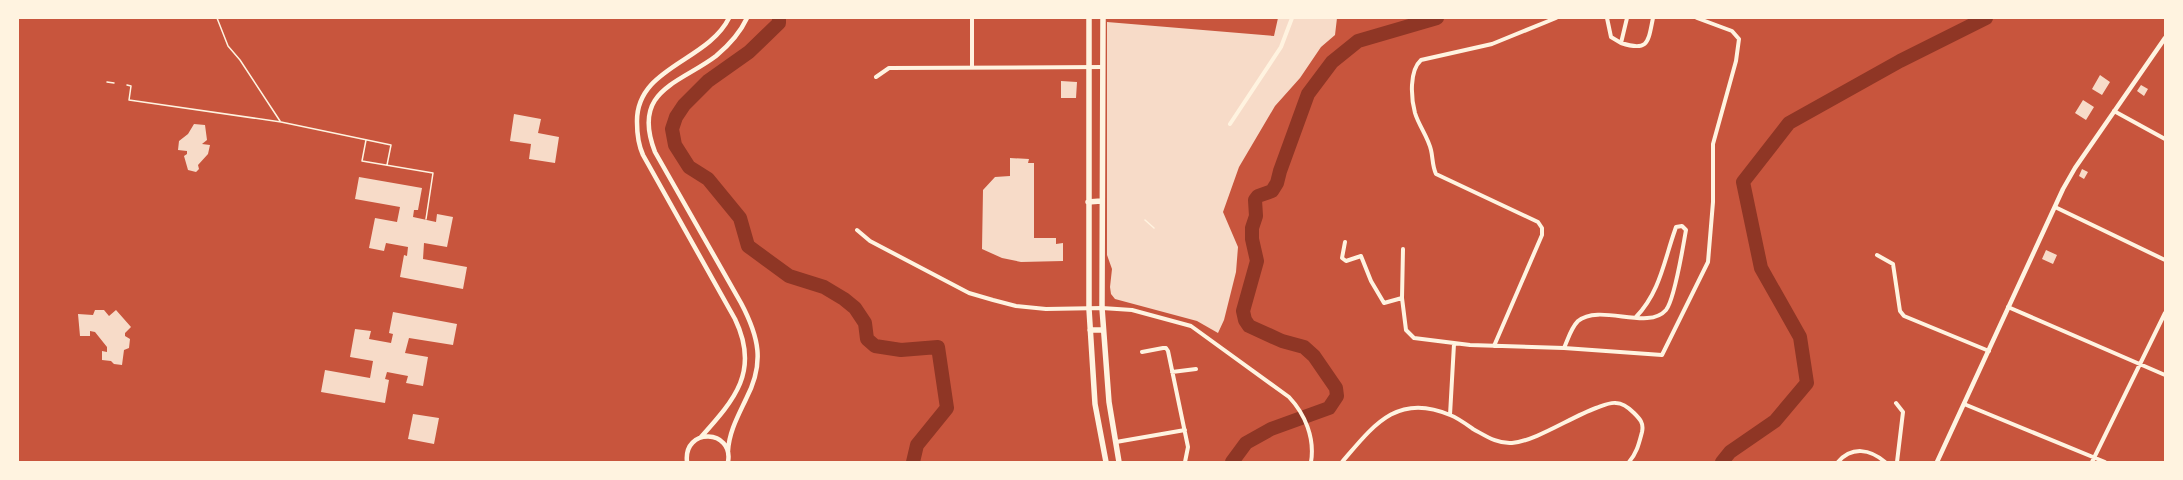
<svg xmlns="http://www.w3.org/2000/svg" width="2183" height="480" viewBox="0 0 2183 480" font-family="Lato,sans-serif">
<rect width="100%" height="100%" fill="#c8553d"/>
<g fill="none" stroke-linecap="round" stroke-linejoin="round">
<path stroke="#8f3625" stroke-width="14" d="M779,18V23L749,52L708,81L684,105L676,117L672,129L675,145L689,167L708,179L740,218L748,246L789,276L824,287L844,299L855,308L865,323L867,339L875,346L901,350L938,347L947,408L917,445L913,462
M1232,462L1246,443L1271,429L1329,408L1337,396L1336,388L1314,356L1304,347L1282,341L1249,326L1245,320L1243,311L1257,261L1252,239V228L1256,216L1255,200L1258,196L1272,191L1277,183L1280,171L1308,94L1332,62L1358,41L1437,18
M1722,462L1730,452L1775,421L1807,383L1800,337L1761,268L1743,182L1789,123L1900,61L1986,18"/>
</g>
<path fill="#f7dbc8" d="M1278,18H1337L1335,35L1321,47L1300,78L1275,106L1239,167L1223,212L1238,247L1236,272L1224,320L1218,333L1197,321L1115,299L1111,294L1110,287L1112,269L1107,255V22L1274,36Z
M2100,75L2110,82L2102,95L2092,89Z
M1061,81L1077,82L1076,98H1061Z
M2141,85L2148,89L2144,96L2137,91Z
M2083,100L2094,107L2086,120L2075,113Z
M514,114L541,119L538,133L559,137L555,163L529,159L531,144L510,141Z
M194,124L205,125L207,140L202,144L210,145L208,154L198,165L199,169L196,172L188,170L184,156L187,154V151L178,150L179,141L188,134Z
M1010,158L1029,159L1028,163H1034V238H1056V244L1063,243V261L1021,262L1002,258L982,249L983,190L995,177L1010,176Z
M2082,169L2088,172L2084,179L2079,176Z
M359,177L422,188L418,210H414L413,217L436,222L437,214L453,217L447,247L424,243L423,259L467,267L463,289L400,277L404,255L407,256L408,247L386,243L384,251L369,248L375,218L397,222L400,207L355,199Z
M2046,250L2057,255L2053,264L2042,259Z
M95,310H104L109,316L116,310L131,327L125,333V336L130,339L129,348L124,350L122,365L114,364L111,361L102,360V351L107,352V347L95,332L90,331V336H80L78,314L93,315Z
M393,312L457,324L453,345L409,338L405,353L428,357L423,386L406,383L408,376L387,372L385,379L389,380L385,403L321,392L325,370L370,378L373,361L350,357L355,329L371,331L369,339L391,343L393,334L389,333Z
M413,414L439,418L434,444L408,439Z"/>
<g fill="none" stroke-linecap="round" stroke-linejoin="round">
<path stroke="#fff3e0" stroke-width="1.5" d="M217,18L228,46L240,60L280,121
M107,82L114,83
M127,85L131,86L129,100L281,122L391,145L387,165
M366,140L362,161L433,173L426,219
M1145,220L1154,228"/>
<path stroke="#fff3e0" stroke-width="4" d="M1607,18L1611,37L1621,43L1627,18
M1621,43C1649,52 1648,42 1653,18
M972,67V18
M876,77L889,68L1103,67
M2114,111L2165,139
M1230,124L1281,47L1292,18
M2055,207L2165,260
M857,230L870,241L969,293L993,300L1016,306L1046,309L1102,308L1132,310L1191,326L1289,397C1305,414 1315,438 1311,462
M1345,242L1342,258L1346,261L1361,256L1371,281L1384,303L1402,298
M1403,249L1402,298L1406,330L1414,338L1470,345L1564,348L1662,355L1708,262L1713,202V144L1736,61L1739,39L1732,31L1697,18
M1877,255L1893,264L1900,311L1904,316L1989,351
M2008,307L2165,375
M1494,346L1542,235V228L1538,222L1436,174C1432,165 1433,158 1431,150C1428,137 1419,126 1415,113C1411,98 1409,71 1421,60L1492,44L1556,18
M1564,348C1568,339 1571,328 1578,321C1600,303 1648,331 1666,310C1675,299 1683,246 1686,230L1682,226L1676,227L1675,230C1664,261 1660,292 1636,317
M1142,352L1163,348H1166L1168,351L1188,447L1185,462
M1172,372L1196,369
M1896,403L1903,412L1897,462
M1964,404L2105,462
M1450,415L1454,344
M1116,442L1185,430
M1342,462C1373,426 1397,392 1450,415C1458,418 1466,424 1473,429C1486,436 1497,444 1512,443C1536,441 1571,417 1596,408C1602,406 1610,402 1616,403C1623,403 1630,409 1634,413C1640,419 1644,423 1642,432C1639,443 1637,453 1629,462
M1838,462C1852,446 1870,449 1885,462
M2092,462L2165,313"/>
<path stroke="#fff3e0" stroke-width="4.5" d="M701,437C735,399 760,371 735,319L643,155C638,144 637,135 637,122C636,67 707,62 729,18
M728,451C729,432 738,416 746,399C765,363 759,337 741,303L655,152C631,90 679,84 716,56C728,46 740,33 747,18
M687,462C683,427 734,429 728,462
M1937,462L2063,189L2075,168L2165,38"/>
<path stroke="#fff3e0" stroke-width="5.5" d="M1089,18V309L1095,404L1106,462
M1103,18L1102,308L1109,402L1119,462
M1088,202L1101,201
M1090,330H1103"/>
</g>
<rect width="2183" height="480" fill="none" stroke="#fff3e0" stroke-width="38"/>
</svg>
